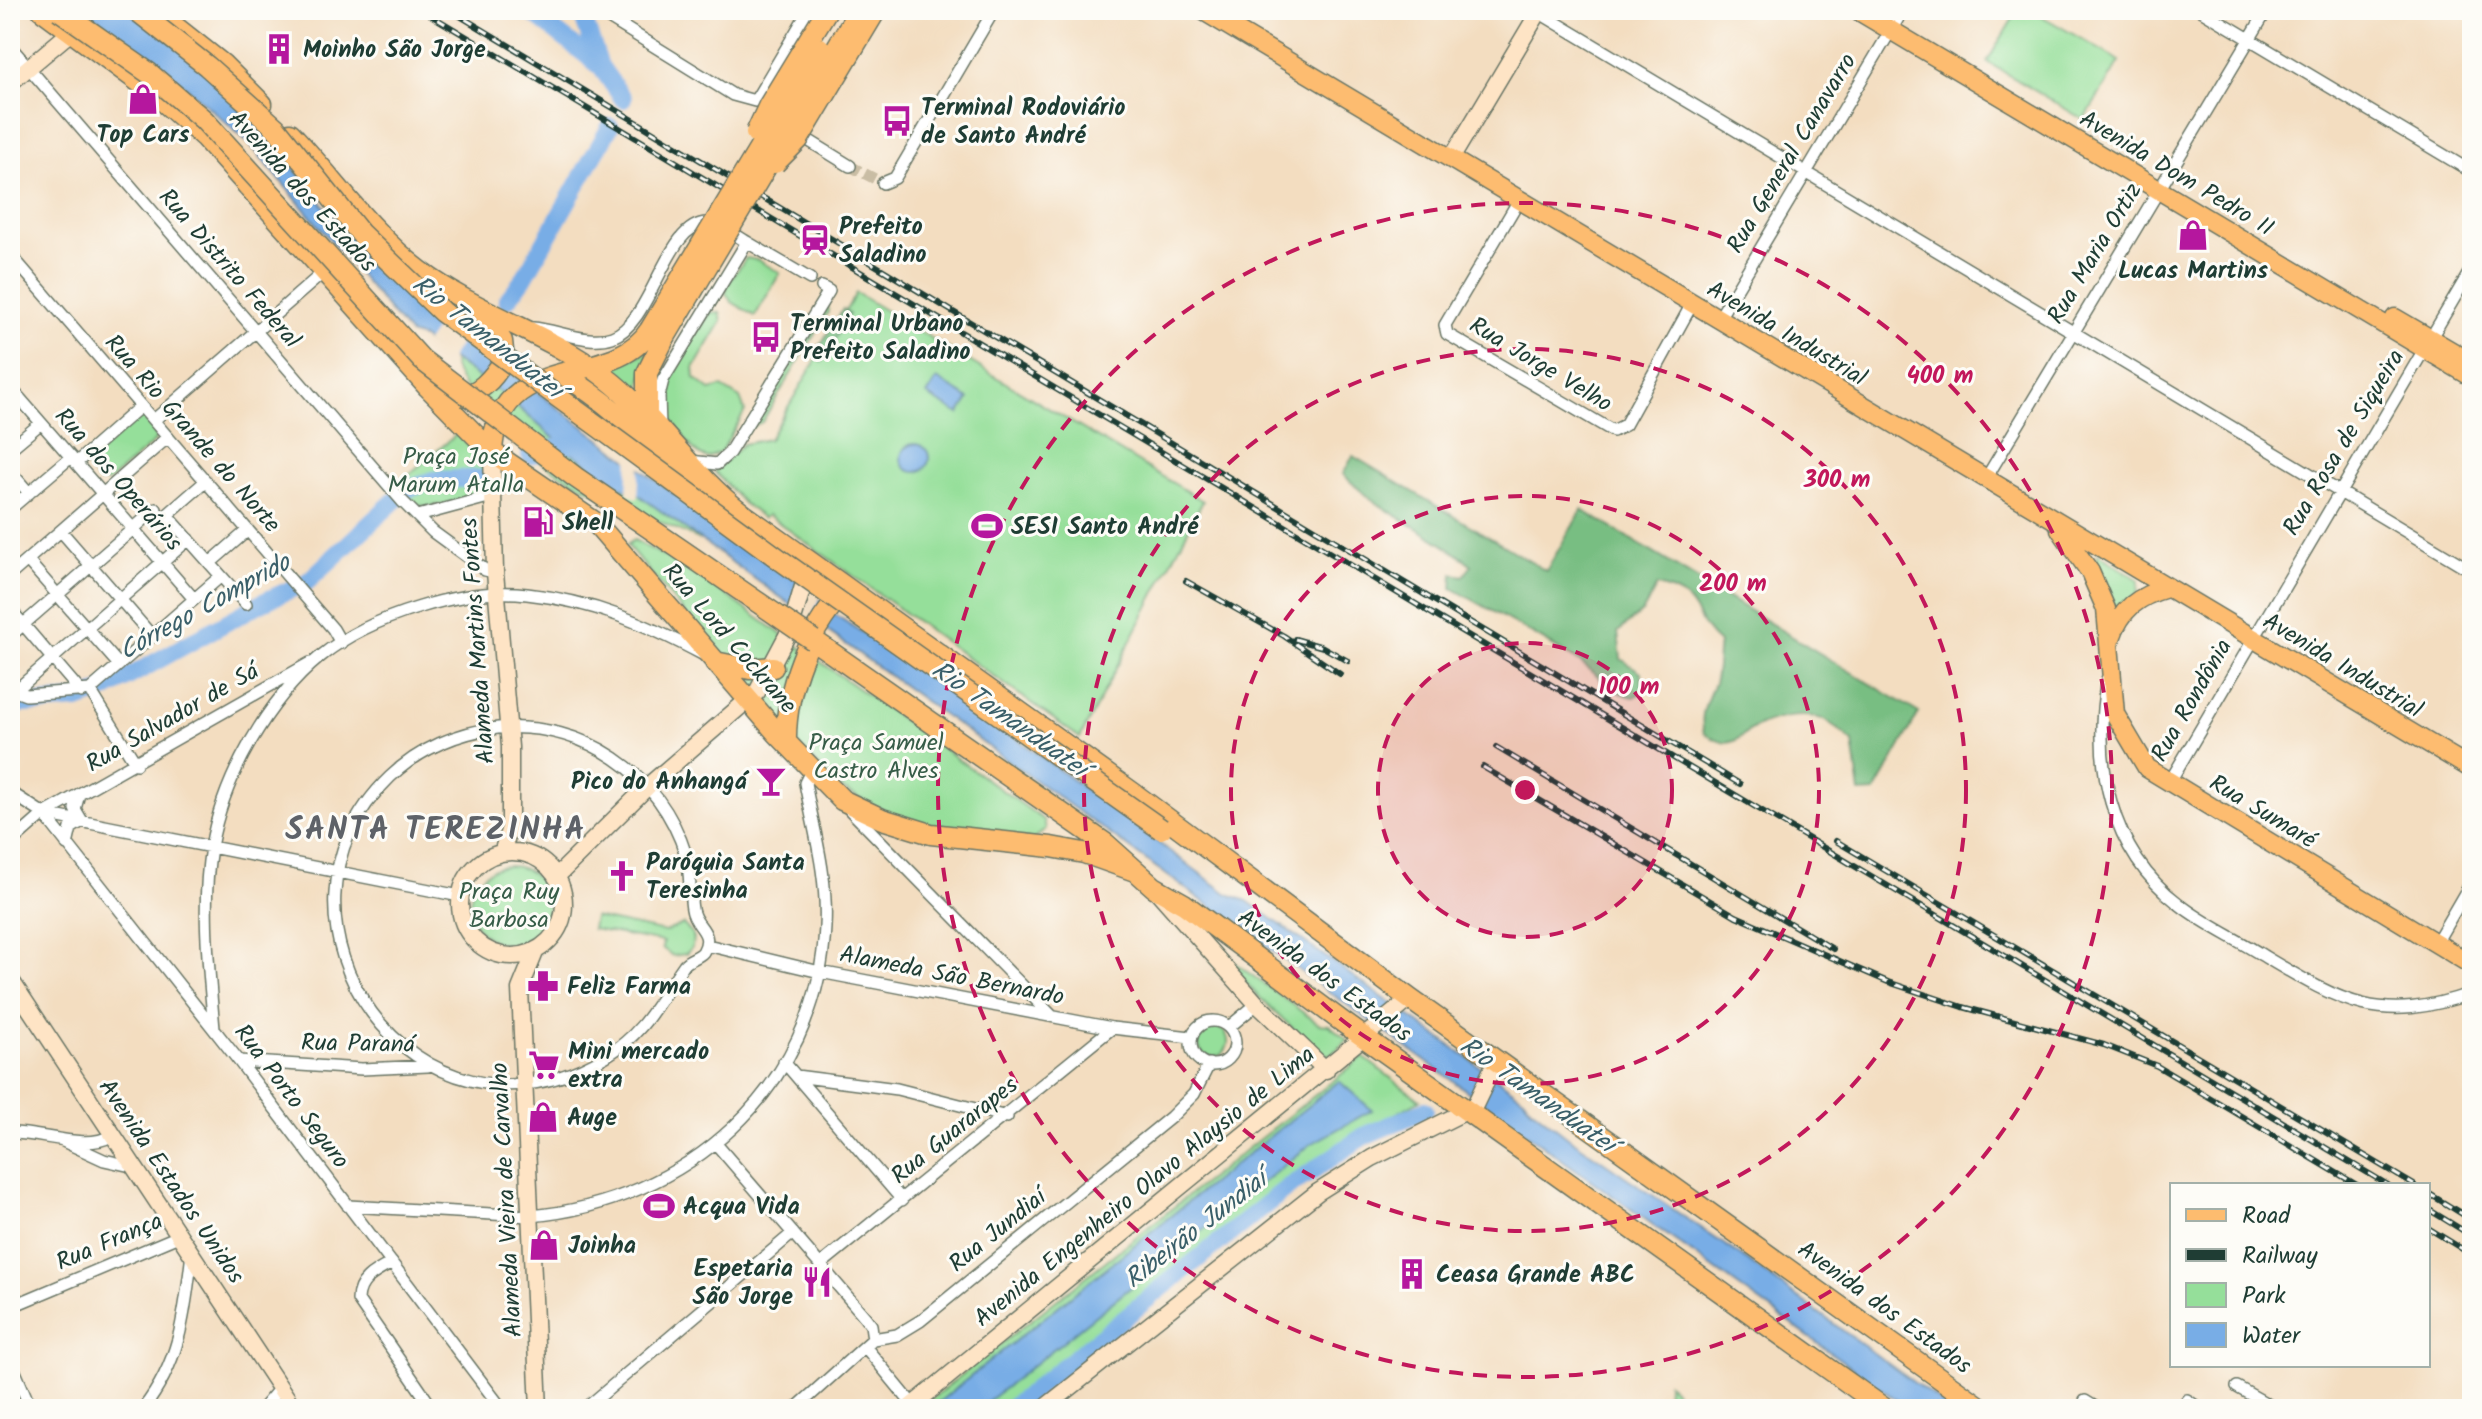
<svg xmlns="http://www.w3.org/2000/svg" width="2482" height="1419" viewBox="0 0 2482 1419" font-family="Kalam,sans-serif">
<rect width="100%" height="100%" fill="#fdfcf7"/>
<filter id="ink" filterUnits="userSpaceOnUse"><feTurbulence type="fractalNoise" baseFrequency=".0125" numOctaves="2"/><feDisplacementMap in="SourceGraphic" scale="16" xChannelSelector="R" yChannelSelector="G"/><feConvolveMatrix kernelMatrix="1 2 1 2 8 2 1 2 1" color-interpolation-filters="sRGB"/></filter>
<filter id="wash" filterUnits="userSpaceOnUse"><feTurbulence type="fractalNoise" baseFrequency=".006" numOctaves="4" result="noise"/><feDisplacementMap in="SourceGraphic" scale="32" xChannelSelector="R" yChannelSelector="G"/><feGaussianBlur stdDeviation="1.8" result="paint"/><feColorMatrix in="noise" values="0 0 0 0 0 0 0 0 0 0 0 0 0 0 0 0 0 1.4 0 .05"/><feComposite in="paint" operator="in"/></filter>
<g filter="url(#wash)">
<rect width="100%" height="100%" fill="#f3ddc0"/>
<path fill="#95df9a" stroke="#5a8e67" stroke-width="2" d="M2018,10H2031L2120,61L2084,120L1987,62Z
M746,258L758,260L780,273L755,316L732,302L726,294L727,285Z
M856,293L1203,501L1080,738L768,515L763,518L743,503L714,471L743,444L769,439Z
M827,302L828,312L762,422L753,426Z
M711,312L720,313L722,321L694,368L695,378L710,390L722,387L740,398L745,411L721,452L708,458C695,455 689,443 681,434C644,390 686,351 711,312Z
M650,350L638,395L610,369Z
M453,360L504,395L569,451L620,487L637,493L700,540C621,503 530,474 476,402C465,388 455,378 453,360Z
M136,418H145L157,432L155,441L108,482H99L87,467L89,460Z
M462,430L485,455L488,484C474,498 432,511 414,504L396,485Z
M634,540L692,571L1044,820L1046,829L1033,840L900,821L842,789L785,732L627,545Z
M2098,554L2139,580L2138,593L2116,611L2096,560Z
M470 905a39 39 0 1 1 78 0a39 39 0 1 1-78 0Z
M594,917L665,932L683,924L693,935L692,947L686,954L673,956L662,948L663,942L592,929Z
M1217,950L1319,1024L1329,1025L1348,1040L1330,1055L1319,1053L1255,993Z
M1198 1042a15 15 0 1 1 30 0a15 15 0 1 1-30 0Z
M1363,1057L1420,1100L1322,1155L1001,1409H919Z
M1667,1383L1692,1409H1666Z"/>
<path fill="#78be82" stroke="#4c7e5b" stroke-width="2" d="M843,309L849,314L822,362L814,355Z
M1353,456L1546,571L1582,510L1919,713L1875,792L1860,793L1853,742C1845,736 1837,727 1828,722C1810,711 1778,717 1760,725C1734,736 1736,754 1704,733C1699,713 1707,701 1714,683C1718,671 1717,656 1719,643C1689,618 1704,597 1657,586L1643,611L1618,632L1621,659L1641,672L1644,689L1635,697C1609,694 1599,674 1578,661C1537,636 1494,612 1452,588L1453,574L1464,576L1472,565C1430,531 1380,513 1343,474Z"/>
<path fill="#78ade6" stroke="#4c758d" stroke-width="2" d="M85,10H127L187,54L274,137L279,150C318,195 379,285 431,309L434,321L490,357L674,494C727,518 792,567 830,611L975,708L1228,894L1247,901L1524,1098L1530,1107L1568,1137L1741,1256L1950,1409H1909L637,494L620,487L569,451L504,395L422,338L409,334L249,143L169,72Z
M937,379L969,399L959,414L927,395Z
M901 458a14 14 0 1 1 28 0a14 14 0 1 1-28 0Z
M1339,1081L1372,1110L1311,1144L978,1409H930Z"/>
<path fill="#f3ddc0" d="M440,322L463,339L450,360L426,342Z
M629,452L640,458L638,499L627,494Z
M801,584L821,594L810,623L793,612Z"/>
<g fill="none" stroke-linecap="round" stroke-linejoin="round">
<path stroke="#78ade6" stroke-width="18" d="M528,10L600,66
M585,23L600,66L623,99
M507,300L523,280L610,127
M530,455L580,441
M10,705L78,700L103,691L263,602L307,582L406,490L433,480L487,478
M1010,1409L1287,1188L1364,1136L1425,1110"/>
</g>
</g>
<g filter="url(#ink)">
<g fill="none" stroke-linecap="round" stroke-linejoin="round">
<path stroke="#c9bda4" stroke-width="11" stroke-dasharray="11 5.5" stroke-linecap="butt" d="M850,166L883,183"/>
<defs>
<path id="street" d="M596,10L733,95L755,101
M1535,10L2472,571
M2201,10L2472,172
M10,46L402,501L433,532L485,570L495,572
M755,101L809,10
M798,134L850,166
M883,183L895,178L994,10
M1519,200L1445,325L1447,334L1613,431L1625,425L1692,304
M10,254L333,629L341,643
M1718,320L1903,10
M533,328C557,330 589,345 612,337C653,323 666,220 709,223C721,223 736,236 747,242
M10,387L194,599
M154,420L325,271
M660,427L659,396L663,380L747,242L810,279
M10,449L41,423
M690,461L717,464L729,453L829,291L822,287
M76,463L141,406
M10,471L29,493
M1985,480L2267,10
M206,481L167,515L246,604
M10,509L71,457
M418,516L492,496
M61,531L152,636
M27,560L119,665
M210,563L248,530
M10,575L168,437
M10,609L81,692
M10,636L156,509
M2107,679C2092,761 2109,851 2179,904C2204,924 2235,938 2262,955C2341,1002 2379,1026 2472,993
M10,689L26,695L90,690L221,576
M90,690L136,764
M14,692L189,539
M498,728C584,722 660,772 686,855C691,873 689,891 692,909C694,927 715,931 703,952C698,958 688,959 684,965C659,1000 645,1033 606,1056C417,1170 242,919 390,777C419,749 458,732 498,728Z
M2169,783L2472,268
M10,792L44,814L239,1061L502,1409
M850,810L1051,1015
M44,814L460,896
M10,844L44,814L310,663
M67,845L71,828L82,821L75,809L79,794
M2436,943L2472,881
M707,945L820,972L1112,1028L1191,1037
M1191 1043a22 22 0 1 1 44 0a22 22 0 1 1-44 0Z
M1229,1027L1257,1004
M214,1029C209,969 201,908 211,847C223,778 267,700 321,656C370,616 465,587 527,594C593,601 646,624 704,655
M239,1061L362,1069L428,1066
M784,1062L796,1076L897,1089L1007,1117
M796,1076L902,1200
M10,1133C40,1132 86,1151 111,1136
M65,1142L104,1160L131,1166
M717,1145L865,1317L871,1325L873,1339
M348,1206L530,1216C685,1203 818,1089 825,927C828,877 814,831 805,783L812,769
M392,1263C375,1272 358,1280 358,1300L433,1409
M821,1264L1112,1028
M10,1307L181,1235
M867,1349L913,1405
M10,1360L31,1409
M2237,1387L2276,1409
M2085,1401L2098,1409
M143,1409C181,1361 185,1311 192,1253
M262,1409L280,1388
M585,1409L793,1233
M795,1409L873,1339L897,1335L920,1321L1171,1117L1194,1094L1209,1064
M2181,1409L2187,1400L2200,1409"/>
<path id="secondary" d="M10,83L72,31
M1451,159L1540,10
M492,452L495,572L510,747V827L502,853
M460 904a52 52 0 1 1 104 0a52 52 0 1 1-104 0Z
M556,877L648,786L757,692L790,630L809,566
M1157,891L1257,1004L1326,1070
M536,950L520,989L539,1409
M10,979L294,1409
M908,1409L1410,999
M1043,1409L1318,1192L1372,1158L1474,1107L1496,1061"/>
<path id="primary" d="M1202,10L2472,769
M1857,10L2472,377
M2395,318L2472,363
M2060,529L2090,572L2106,609L2115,714L2147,768L2472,965
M2111,638C2121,609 2138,596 2167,588"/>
<path id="highway" d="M42,10L154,93L205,138L428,387L492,452L596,523L777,733L842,800L882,819L931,834L1051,847L1084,853L1135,871
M154,10L222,64L262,104
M290,133C333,178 370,233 420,271C477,314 548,333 605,377C657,417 691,475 743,514L1133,793L1410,999L1983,1409
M561,374C611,401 646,444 693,477
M455,395C476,400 495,376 504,360L502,341L481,311
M647,416V373L664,339
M492,452C497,347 611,391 650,330
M813,640L1106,844L1154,887L1184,904L1344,1023L1885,1409
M715,662L750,669L773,667
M786,742C785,693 809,621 849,590"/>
</defs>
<use href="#street" stroke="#697565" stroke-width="14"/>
<use href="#secondary" stroke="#697565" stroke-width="19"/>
<use href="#primary" stroke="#697565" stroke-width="21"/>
<use href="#highway" stroke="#697565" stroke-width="23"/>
<use href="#street" stroke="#fff" stroke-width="11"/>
<use href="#secondary" stroke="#fee4c5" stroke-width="16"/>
<use href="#primary" stroke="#fdbc6f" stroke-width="18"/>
<use href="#highway" stroke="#fdbc6f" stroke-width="20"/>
<defs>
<path id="rail" d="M422,10L2388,1185
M450,10L1740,784
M1186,581L1284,636L1340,674
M1295,639L1323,647L1348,661
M1496,747L1833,949
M1483,767L1736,916L1888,982L1963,1007L2104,1045L2157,1066L2357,1185
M1836,841L2414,1185
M2428,1193L2472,1220
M2428,1209L2472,1236
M2428,1228L2472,1255"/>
</defs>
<use href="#rail" stroke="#1f3d34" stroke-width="6"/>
<use href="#rail" stroke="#fdfcf7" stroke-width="3" stroke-dasharray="9" stroke-linecap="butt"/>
<defs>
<path id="highway-bridge" d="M59,10L149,73L204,120L422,360L575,477L813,640
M136,10L207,66L276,128L360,233L442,312L779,559L1161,829
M756,133L769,105L827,10
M775,163L798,140L876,10
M650,330L820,48
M664,339L859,10"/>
</defs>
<use href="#highway-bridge" stroke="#697565" stroke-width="23" stroke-linecap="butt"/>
<use href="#highway-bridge" stroke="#fdbc6f" stroke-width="20"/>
</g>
</g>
<circle cx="1525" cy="790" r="147" fill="#c2185b" fill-opacity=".12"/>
<g fill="none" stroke="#c2185b" stroke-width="4" stroke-dasharray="14 10">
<circle cx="1525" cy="790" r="147"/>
<circle cx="1525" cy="790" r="294"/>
<circle cx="1525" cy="790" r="441"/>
<circle cx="1525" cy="790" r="587"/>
</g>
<defs>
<symbol id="building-bare" viewBox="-9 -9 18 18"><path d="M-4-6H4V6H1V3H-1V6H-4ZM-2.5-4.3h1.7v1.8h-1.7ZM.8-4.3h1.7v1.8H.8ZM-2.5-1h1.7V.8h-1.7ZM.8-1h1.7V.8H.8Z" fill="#b5179e" stroke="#fdfcf7" stroke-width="2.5" paint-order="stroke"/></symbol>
<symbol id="shop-bare" viewBox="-9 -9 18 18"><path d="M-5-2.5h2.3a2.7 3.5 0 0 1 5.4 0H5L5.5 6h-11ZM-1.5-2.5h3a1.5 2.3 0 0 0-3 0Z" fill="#b5179e" stroke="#fdfcf7" stroke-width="2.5" paint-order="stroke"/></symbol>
<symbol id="bus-bare" viewBox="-9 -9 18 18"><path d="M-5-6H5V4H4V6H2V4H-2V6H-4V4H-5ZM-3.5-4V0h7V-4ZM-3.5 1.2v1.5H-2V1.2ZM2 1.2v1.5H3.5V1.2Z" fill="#b5179e" stroke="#fdfcf7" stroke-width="2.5" paint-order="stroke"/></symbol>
<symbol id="station-bare" viewBox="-9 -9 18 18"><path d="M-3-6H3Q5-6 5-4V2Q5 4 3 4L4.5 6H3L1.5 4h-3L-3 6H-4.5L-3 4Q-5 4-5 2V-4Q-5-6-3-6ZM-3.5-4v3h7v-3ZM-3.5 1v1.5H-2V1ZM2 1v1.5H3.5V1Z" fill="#b5179e" stroke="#fdfcf7" stroke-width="2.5" paint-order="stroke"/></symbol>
<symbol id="fuel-bare" viewBox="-9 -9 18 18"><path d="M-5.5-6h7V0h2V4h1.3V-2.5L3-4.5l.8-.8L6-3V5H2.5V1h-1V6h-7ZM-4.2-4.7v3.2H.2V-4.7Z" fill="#b5179e" stroke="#fdfcf7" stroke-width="2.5" paint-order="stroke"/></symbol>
<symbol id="stadium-bare" viewBox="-9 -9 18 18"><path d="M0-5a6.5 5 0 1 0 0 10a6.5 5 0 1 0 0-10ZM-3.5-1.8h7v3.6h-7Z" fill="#b5179e" stroke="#fdfcf7" stroke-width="2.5" paint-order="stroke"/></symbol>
<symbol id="bar-bare" viewBox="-9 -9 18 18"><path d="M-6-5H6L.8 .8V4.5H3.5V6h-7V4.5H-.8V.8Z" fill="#b5179e" stroke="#fdfcf7" stroke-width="2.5" paint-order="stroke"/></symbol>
<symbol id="church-bare" viewBox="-9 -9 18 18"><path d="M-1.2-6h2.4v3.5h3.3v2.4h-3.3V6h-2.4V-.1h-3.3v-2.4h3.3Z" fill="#b5179e" stroke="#fdfcf7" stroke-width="2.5" paint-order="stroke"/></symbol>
<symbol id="pharmacy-bare" viewBox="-9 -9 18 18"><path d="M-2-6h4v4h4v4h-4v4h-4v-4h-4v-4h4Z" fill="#b5179e" stroke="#fdfcf7" stroke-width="2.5" paint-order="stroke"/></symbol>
<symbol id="supermarket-bare" viewBox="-9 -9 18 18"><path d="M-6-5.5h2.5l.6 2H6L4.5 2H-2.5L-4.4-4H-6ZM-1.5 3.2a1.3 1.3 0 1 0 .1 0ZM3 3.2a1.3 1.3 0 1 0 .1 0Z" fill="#b5179e" stroke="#fdfcf7" stroke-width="2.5" paint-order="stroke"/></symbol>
<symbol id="restaurant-bare" viewBox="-9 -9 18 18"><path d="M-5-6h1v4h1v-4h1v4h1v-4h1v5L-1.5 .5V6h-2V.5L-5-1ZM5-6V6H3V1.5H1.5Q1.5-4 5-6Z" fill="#b5179e" stroke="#fdfcf7" stroke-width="2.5" paint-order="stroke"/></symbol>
</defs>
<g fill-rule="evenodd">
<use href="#building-bare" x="257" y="27" width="44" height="44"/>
<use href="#shop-bare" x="121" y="77" width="44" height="44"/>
<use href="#bus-bare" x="875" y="99" width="44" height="44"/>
<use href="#shop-bare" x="2171" y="213" width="44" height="44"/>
<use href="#station-bare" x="793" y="218" width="44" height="44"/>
<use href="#bus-bare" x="744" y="315" width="44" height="44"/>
<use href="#fuel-bare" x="516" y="500" width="44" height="44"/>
<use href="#stadium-bare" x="965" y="504" width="44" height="44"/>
<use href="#bar-bare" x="749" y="759" width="44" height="44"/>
<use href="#church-bare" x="600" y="854" width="44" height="44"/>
<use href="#pharmacy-bare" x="521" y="964" width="44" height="44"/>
<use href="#supermarket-bare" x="522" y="1043" width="44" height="44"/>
<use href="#shop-bare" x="521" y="1095" width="44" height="44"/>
<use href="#stadium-bare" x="637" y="1184" width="44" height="44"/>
<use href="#shop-bare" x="522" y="1223" width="44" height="44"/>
<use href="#building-bare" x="1390" y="1252" width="44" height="44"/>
<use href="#restaurant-bare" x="795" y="1260" width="44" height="44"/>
</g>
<g text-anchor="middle" stroke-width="6" stroke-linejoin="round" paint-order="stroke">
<g font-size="24" font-weight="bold" fill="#1f3d34" stroke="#fdfcf7" text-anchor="start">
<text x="303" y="57">Moinho São Jorge</text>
<text x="921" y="115">Terminal Rodoviário<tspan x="921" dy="28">de Santo André</tspan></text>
<text x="143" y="142" text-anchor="middle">Top Cars</text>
<text x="839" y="234">Prefeito<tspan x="839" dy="28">Saladino</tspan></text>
<text x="2193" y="278" text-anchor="middle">Lucas Martins</text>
<text x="790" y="331">Terminal Urbano<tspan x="790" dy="28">Prefeito Saladino</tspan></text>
<text x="562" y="530">Shell</text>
<text x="1011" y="534">SESI Santo André</text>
<text x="747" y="789" text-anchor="end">Pico do Anhangá</text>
<text x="646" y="870">Paróquia Santa<tspan x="646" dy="28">Teresinha</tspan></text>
<text x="567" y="994">Feliz Farma</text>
<text x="568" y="1059">Mini mercado<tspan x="568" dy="28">extra</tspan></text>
<text x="567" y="1125">Auge</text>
<text x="683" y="1214">Acqua Vida</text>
<text x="568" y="1253">Joinha</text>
<text x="793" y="1276" text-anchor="end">Espetaria<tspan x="793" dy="28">São Jorge</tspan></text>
<text x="1436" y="1282">Ceasa Grande ABC</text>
</g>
<g font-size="24" fill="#1f3d34" stroke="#fdfcf7">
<text transform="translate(1791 153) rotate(-59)" y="8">Rua General Canavarro</text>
<text transform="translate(2177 173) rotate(31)" y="8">Avenida Dom Pedro II</text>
<text transform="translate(303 191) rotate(48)" y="8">Avenida dos Estados</text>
<text transform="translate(2094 253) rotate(-59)" y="8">Rua Maria Ortiz</text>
<text transform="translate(230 268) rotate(49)" y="8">Rua Distrito Federal</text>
<text transform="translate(1787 333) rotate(31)" y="8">Avenida Industrial</text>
<text transform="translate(1541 364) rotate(31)" y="8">Rua Jorge Velho</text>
<text transform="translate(193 433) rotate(49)" y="8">Rua Rio Grande do Norte</text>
<text transform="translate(2343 442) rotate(-59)" y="8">Rua Rosa de Siqueira</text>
<text transform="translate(119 479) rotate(49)" y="8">Rua dos Operários</text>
<text transform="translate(730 638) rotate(49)" y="8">Rua Lord Cockrane</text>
<text transform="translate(477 641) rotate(-94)" y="8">Alameda Martins Fontes</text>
<text transform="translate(2343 665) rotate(31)" y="8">Avenida Industrial</text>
<text transform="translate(2191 700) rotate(-60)" y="8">Rua Rondônia</text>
<text transform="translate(172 717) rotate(-30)" y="8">Rua Salvador de Sá</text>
<text transform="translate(2263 811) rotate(31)" y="8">Rua Sumaré</text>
<text transform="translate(952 975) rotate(11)" y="8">Alameda São Bernardo</text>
<text transform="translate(1325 975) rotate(36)" y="8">Avenida dos Estados</text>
<text transform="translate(358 1043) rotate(1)" y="8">Rua Paraná</text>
<text transform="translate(292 1096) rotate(53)" y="8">Rua Porto Seguro</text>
<text transform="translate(954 1130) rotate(-39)" y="8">Rua Guararapes</text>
<text transform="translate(172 1181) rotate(56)" y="8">Avenida Estados Unidos</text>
<text transform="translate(1144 1186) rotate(-39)" y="8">Avenida Engenheiro Olavo Alaysio de Lima</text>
<text transform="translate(506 1200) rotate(-93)" y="8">Alameda Vieira de Carvalho</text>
<text transform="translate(997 1230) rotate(-39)" y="8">Rua Jundiaí</text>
<text transform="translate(109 1241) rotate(-23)" y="8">Rua França</text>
<text transform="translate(1885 1307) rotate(36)" y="8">Avenida dos Estados</text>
</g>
<g font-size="24" fill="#375d48" stroke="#fdfcf7">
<text x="456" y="464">Praça José<tspan x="456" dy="28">Marum Atalla</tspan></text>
<text x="876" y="750">Praça Samuel<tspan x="876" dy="28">Castro Alves</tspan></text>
<text x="509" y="899">Praça Ruy<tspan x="509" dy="28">Barbosa</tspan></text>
</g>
<g font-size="26" font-style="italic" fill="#3a5f69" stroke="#fdfcf7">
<text transform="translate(488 336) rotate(38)" y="9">Rio Tamanduateí</text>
<text transform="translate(204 606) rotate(-29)" y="9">Córrego Comprido</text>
<text transform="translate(1010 718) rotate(35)" y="9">Rio Tamanduateí</text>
<text transform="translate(1538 1094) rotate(35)" y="9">Rio Tamanduateí</text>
<text transform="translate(1195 1229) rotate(-38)" y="9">Ribeirão Jundiaí</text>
</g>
<g font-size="32" font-weight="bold" letter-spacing="2" fill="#5e6268" stroke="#fdfcf7">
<text x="436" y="839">SANTA TEREZINHA</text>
</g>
</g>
<circle cx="1525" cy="790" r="12" fill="#c2185b" stroke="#fdfcf7" stroke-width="4"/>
<g font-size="24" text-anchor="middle" font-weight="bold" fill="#c2185b" stroke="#fdfcf7" stroke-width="6" stroke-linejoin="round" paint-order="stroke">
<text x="1940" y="383">400 m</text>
<text x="1837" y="487">300 m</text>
<text x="1733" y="591">200 m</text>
<text x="1629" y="694">100 m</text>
</g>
<rect width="2482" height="1419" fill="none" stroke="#fdfcf7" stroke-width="40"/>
<rect x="2170" y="1183" width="260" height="184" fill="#fdfcf7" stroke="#a4b0a9" stroke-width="2"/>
<rect x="2186" y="1209" width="40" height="12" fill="#fdbc6f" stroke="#a4b0a9" stroke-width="2"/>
<text x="2242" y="1223" font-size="24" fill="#1f3d34">Road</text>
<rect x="2186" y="1249" width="40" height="12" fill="#1f3d34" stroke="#a4b0a9" stroke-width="2"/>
<text x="2242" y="1263" font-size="24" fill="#1f3d34">Railway</text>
<rect x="2186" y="1283" width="40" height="24" fill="#95df9a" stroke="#a4b0a9" stroke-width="2"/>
<text x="2242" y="1303" font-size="24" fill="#1f3d34">Park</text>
<rect x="2186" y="1323" width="40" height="24" fill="#78ade6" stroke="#a4b0a9" stroke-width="2"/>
<text x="2242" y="1343" font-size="24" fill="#1f3d34">Water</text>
</svg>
